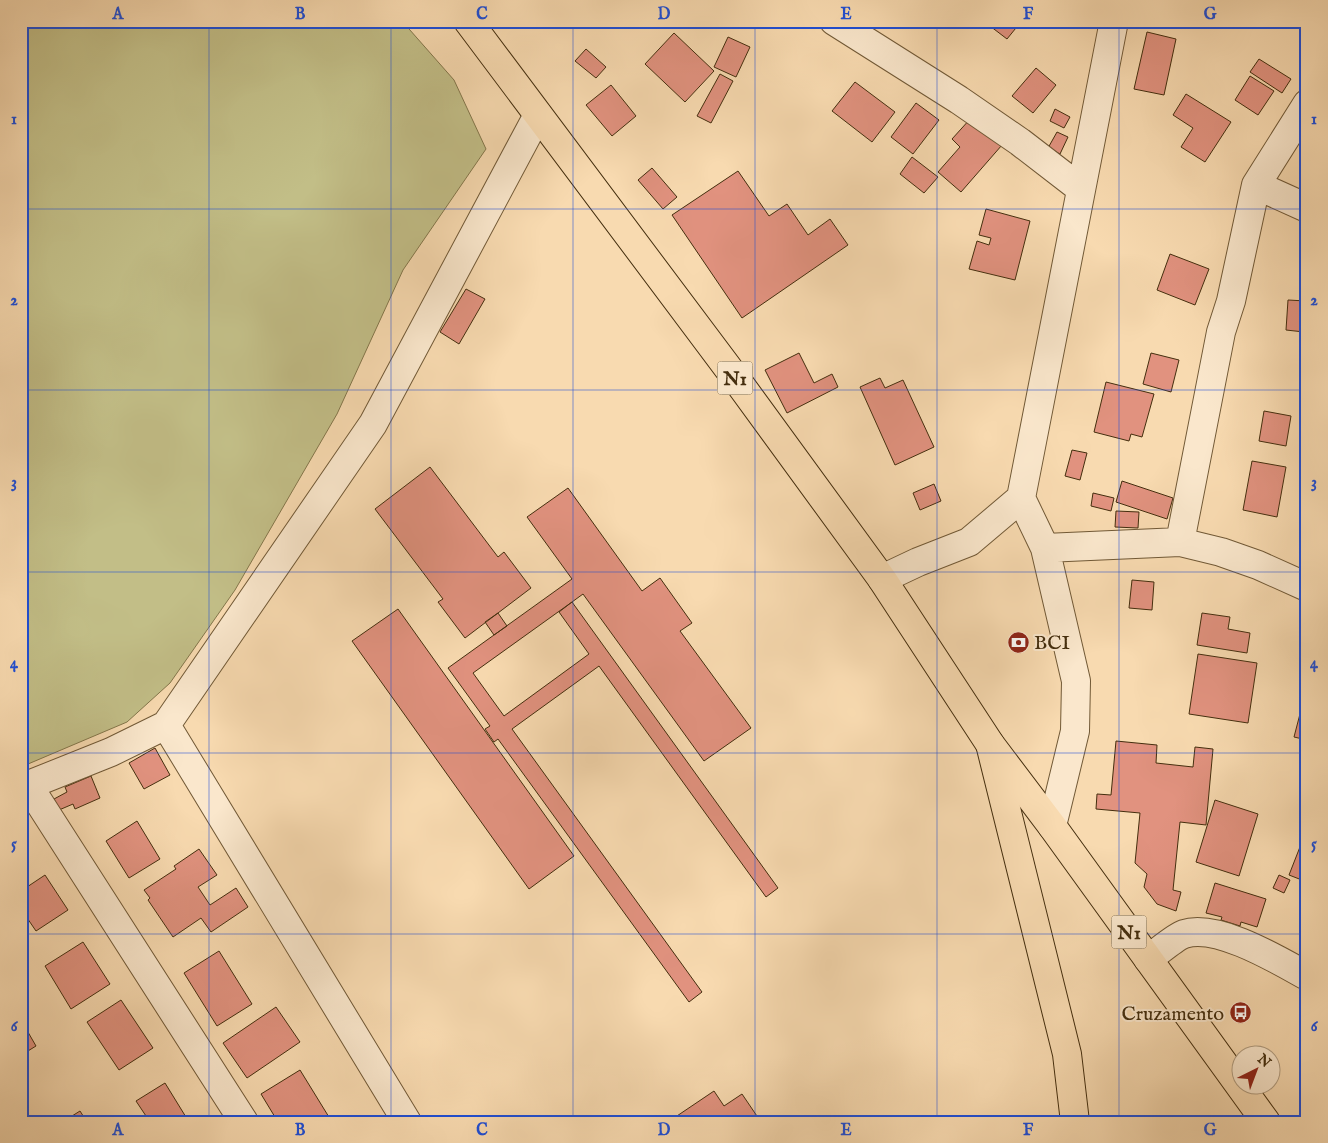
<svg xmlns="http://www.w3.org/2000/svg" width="1328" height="1143" viewBox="0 0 1328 1143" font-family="'IM FELL English',serif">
<rect width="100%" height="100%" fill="#f8dab0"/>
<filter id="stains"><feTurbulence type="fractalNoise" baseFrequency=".004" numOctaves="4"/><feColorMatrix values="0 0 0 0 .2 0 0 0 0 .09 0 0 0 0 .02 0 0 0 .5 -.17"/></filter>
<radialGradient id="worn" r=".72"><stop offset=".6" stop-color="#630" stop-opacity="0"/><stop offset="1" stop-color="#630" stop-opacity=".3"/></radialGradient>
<path fill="#c2be87" stroke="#83764a" d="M21,21H402L454,80L486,149L403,270L337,414L235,590L170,683L127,722L21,767Z"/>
<path fill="#e1927f" stroke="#442e0e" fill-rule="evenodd" d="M994,21H1018L1020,23L1007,39L990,26Z
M1295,21H1307V29Z
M1147,32L1176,39L1164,95L1134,89Z
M674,33L714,71L685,102L645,64Z
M728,37L750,47L736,77L714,67Z
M586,49L606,67L596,78L575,61Z
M1259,59L1291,79L1282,93L1250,72Z
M1036,68L1056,85L1033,113L1012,96Z
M720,74L733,81L711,123L697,116Z
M1250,76L1274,91L1258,115L1235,100Z
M855,82L895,112L872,142L832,111Z
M611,85L636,116L612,136L586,105Z
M1186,94L1231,122L1205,162L1181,147L1193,128L1173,115Z
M916,103L939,120L913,154L891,137Z
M1055,109L1070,117L1064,128L1050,121Z
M971,118L1002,145L961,192L938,172L960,147L952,139Z
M1057,132L1068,137L1060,154L1048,148Z
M912,157L938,177L924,193L900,174Z
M652,168L677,197L663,209L638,180Z
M738,171L769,216L787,204L808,235L830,219L848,245L742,318L672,215Z
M986,209L1030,221L1015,280L969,269L977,241L989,245L991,238L979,235Z
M1170,254L1209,269L1195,305L1157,290Z
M466,289L485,299L459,344L440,332Z
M1288,300L1306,301L1304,332L1286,330Z
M799,353L814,383L832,374L838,387L787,413L765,370Z
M1151,353L1179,360L1171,392L1143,384Z
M880,378L885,388L903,380L934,447L895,465L860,387Z
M1106,382L1154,394L1142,437L1131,434L1129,441L1094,432Z
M1264,411L1291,416L1286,446L1259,441Z
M1072,450L1087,453L1080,480L1065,476Z
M1252,461L1286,467L1277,517L1243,510Z
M430,467L498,557L504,552L531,588L465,638L438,602L443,599L375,509Z
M1122,481L1173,498L1167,519L1116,502Z
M934,484L941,501L920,510L913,493Z
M568,488L642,591L660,578L692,623L680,631L751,728L704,761L583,594L572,602L778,888L766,897L599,666L512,729L702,992L689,1002L498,739L494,742L485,729L490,726L448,668L572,579L527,517ZM572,602L559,612L589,654L504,716L473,673Z
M1093,493L1114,498L1111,511L1091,506Z
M1116,511L1139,512L1138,528L1115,527Z
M1132,580L1154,582L1152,610L1129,608Z
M398,609L574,856L529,889L352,641Z
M498,613L507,626L494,635L485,622Z
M1202,613L1230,617L1228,629L1250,633L1247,653L1197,645Z
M1305,645H1307V668H1303Z
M1198,654L1257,663L1248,723L1189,714Z
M1301,710L1307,712V740L1294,737Z
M1116,741L1157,745L1156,763L1193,767L1195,747L1213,749L1206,825L1180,822L1173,890L1181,892L1176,911L1157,904L1144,887L1147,874L1135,863L1140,813L1096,809L1097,794L1111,795Z
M155,748L170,775L144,789L129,763Z
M91,776L100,798L75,809L73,804L59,810L54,799L67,792L65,787Z
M1215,800L1258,814L1239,876L1196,862Z
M137,821L160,859L129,878L106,841Z
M1307,829V882L1289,875Z
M199,849L217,875L198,887L210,905L236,888L248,907L211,932L201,918L173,937L148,900L150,898L144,890L176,869L174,866Z
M45,875L68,910L36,931L21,909V891Z
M1279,875L1290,880L1284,893L1273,888Z
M1215,883L1266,899L1257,927L1241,922L1240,926L1221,920L1222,917L1206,913Z
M83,942L110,984L71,1009L45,966Z
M219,951L252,1004L217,1026L184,973Z
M121,1000L153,1048L119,1070L87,1022Z
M276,1007L300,1042L247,1078L223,1043Z
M21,1020L36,1046L23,1054L21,1051Z
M300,1070L332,1122H278L261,1094Z
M165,1083L189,1122H150L136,1101Z
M714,1091L724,1106L742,1094L761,1122H668Z
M80,1111L87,1122H64V1121Z"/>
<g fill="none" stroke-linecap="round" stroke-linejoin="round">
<defs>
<path id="minor" d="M834,21L959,100L1020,142L1081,189
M1256,185L1307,208
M1180,542L1221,332L1231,301L1256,185L1307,104
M1045,548L1180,542L1221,552L1258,565L1307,587
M882,579L918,562L969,542L1021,498
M28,785L244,1122
M21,788L111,752L166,725
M1052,826L1075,731L1076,681L1045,548L1021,498L1114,21
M1148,959C1157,953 1175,937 1184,934C1217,923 1278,960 1307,976
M407,1122L166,725L373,424L538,115"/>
<path id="major" d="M990,744L1067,1054L1075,1122"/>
<path id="highway" d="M468,21L731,372L882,579L990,744L1052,826L1266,1122"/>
</defs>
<use href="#minor" stroke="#715936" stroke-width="30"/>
<use href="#major" stroke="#442e0e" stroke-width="30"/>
<use href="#highway" stroke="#442e0e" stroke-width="30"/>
<use href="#minor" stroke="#fae7cc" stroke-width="28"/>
<use href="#major" stroke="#f8dab0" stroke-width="28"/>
<use href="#highway" stroke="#f8dab0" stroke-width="28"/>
</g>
<path fill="none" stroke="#1d4ed8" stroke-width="1" stroke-opacity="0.55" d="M209,21V1122M391,21V1122M573,21V1122M755,21V1122M937,21V1122M1119,21V1122M21,209H1307M21,390H1307M21,572H1307M21,753H1307M21,934H1307"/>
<defs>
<symbol id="bank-disc" viewBox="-11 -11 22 22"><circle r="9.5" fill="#8f2418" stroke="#fae7cc"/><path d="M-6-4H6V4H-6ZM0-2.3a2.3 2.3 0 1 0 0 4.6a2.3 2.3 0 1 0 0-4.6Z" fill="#fff"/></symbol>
<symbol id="bus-disc" viewBox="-11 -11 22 22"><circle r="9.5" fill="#8f2418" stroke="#fae7cc"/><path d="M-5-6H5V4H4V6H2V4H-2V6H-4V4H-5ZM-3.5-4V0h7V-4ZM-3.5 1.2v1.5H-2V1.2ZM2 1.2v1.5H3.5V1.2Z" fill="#fff"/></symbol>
</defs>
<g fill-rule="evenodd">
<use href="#bank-disc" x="1006" y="630" width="25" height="25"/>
<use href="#bus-disc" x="1228" y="1000" width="25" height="25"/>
</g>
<g text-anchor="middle" stroke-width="4" stroke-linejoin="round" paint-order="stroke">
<g fill="#fae7cc" stroke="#7b6647" stroke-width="1">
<rect x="717.5" y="361.5" width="35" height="33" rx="4"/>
<rect x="1111.5" y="915.5" width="35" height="33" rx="4"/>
</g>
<g font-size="19" font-weight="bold" fill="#442e0e">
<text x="735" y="385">N1</text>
<text x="1129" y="939">N1</text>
</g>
<g font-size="20" fill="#442e0e" stroke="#fae7cc" text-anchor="start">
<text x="1034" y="649">BCI</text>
<text x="1224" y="1020" text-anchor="end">Cruzamento</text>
</g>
</g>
<rect width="1328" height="1143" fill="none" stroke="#f8dab0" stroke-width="55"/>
<g transform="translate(1256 1070) rotate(42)"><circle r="24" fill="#fae7cc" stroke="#b19d80"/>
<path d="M0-4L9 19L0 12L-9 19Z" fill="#8f2418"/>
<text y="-8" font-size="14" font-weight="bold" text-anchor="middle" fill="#442e0e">N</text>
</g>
<rect x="28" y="28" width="1272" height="1088" fill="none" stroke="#1d4ed8" stroke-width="2"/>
<g font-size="16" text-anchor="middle" font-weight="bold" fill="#1d4ed8">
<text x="118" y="19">A</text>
<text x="300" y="19">B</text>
<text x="482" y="19">C</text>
<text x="664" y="19">D</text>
<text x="846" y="19">E</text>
<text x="1028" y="19">F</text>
<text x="1210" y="19">G</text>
<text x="14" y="124">1</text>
<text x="1314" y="124">1</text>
<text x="14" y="305">2</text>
<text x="1314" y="305">2</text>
<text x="14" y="487">3</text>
<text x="1314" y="487">3</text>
<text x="14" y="668">4</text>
<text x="1314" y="668">4</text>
<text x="14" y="849">5</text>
<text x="1314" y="849">5</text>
<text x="14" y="1031">6</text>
<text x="1314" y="1031">6</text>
<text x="118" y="1135">A</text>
<text x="300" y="1135">B</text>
<text x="482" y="1135">C</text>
<text x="664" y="1135">D</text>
<text x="846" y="1135">E</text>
<text x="1028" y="1135">F</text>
<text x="1210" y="1135">G</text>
</g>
<rect width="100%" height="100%" filter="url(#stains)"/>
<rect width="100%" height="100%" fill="url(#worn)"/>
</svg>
